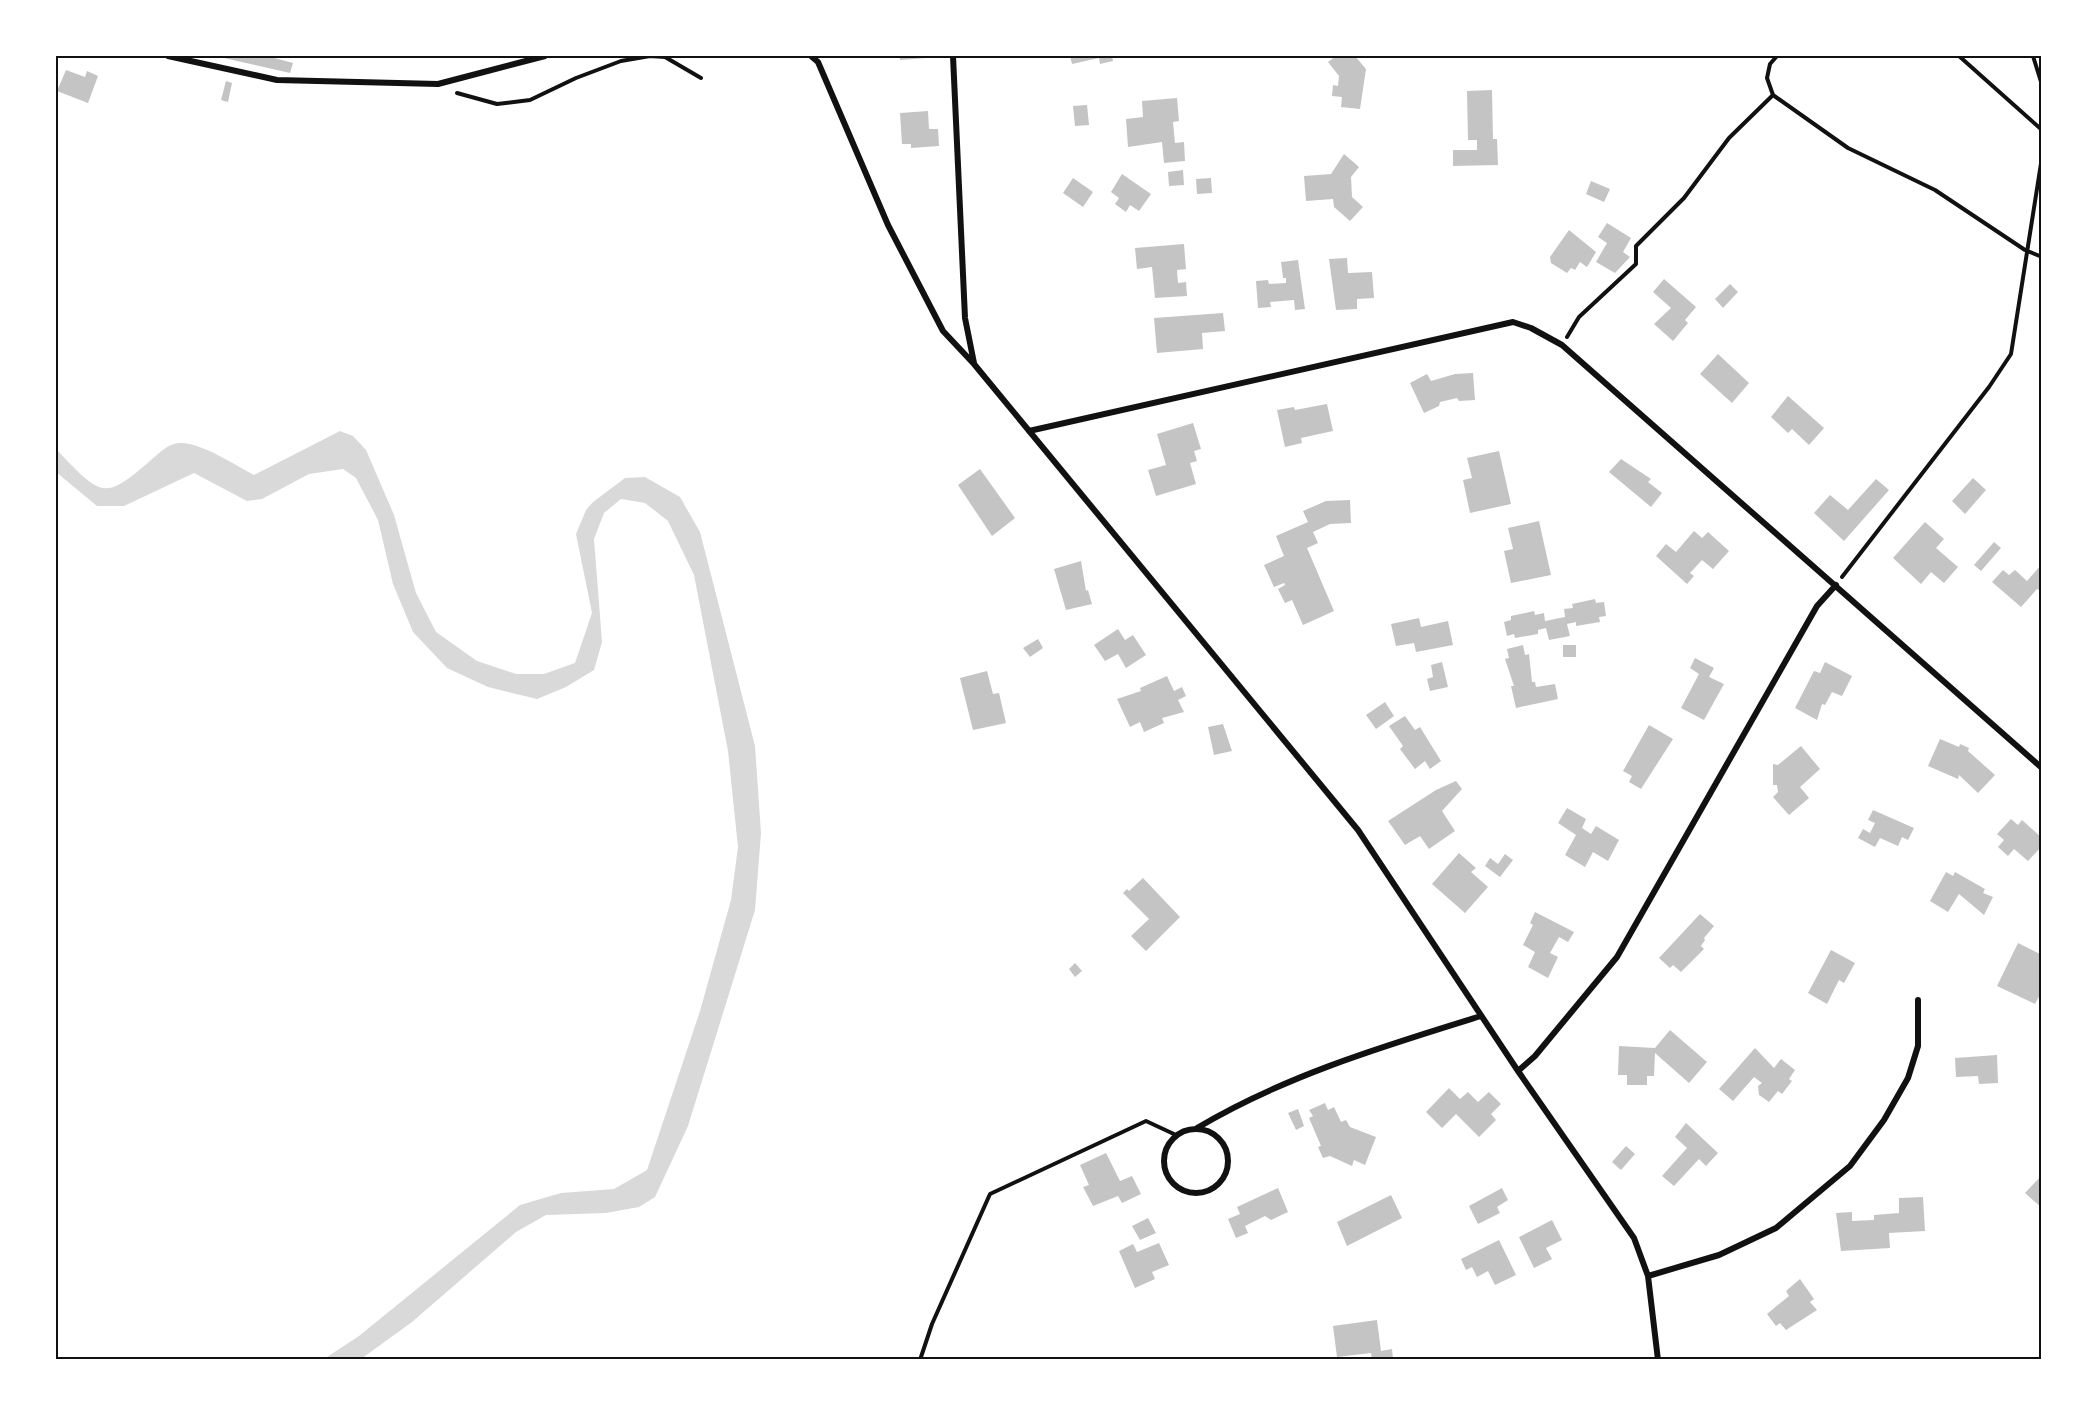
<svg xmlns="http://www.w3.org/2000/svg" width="2097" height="1415" viewBox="0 0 2097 1415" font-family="'Roboto Condensed',sans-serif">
<rect width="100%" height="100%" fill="#fff"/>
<path fill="#d9d9d9" d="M340,431L353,436L366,450L394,515L416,593L436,632L477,661L516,674H544L575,663L592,613L576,534L586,510L593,502L625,478L645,477L680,497L700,532L755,746L761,833L755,910L688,1126L655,1197L639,1207L606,1213L546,1215L516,1232L412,1322L361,1359H324L359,1336L520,1205L561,1193L614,1189L647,1170L700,1011L731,900L738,847L728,751L694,575L668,521L645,503L621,499L604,513L594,539L602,642L594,670L566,687L537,699L488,687L447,668L413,632L393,584L378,520L356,478L343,469L309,474L262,499L247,501L194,473L124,506H97L56,472V449C105,501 105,500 158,454C165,448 172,442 183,443C205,445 235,465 254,475Z"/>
<path fill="#c4c4c4" d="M215,56H267L293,63L290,73Z
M900,56H926V58L900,60Z
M1070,56H1112L1113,61L1100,64L1099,58L1072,64Z
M1336,56H1355L1366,69L1360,109L1341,107L1342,97L1332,96L1333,85L1338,86L1339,76L1328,62Z
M66,70L85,77L87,71L98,76L88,103L57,91Z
M226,81L232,83L228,102L221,100Z
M1492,90L1493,139H1497L1498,165L1453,166V150H1477V140H1468L1467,91Z
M1177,98L1179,121L1173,122L1175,143L1184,142L1185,161L1164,163L1162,142L1128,147L1126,119L1143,117L1142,101Z
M1087,105L1089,125L1075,126L1073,106Z
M928,111L929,129H938L939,146L911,148V144H902L900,113Z
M1344,154L1359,167L1351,177L1352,197L1363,207L1350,221L1334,207L1333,199L1306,201L1304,176L1331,174Z
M1183,170L1184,185L1169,186L1168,172Z
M1122,174L1151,194L1139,211L1130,205L1126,212L1115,204L1119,198L1111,192Z
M1073,178L1093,192L1083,207L1063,193Z
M1211,178L1212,193L1197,194L1196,179Z
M1591,181L1610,189L1604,202L1586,194Z
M1607,223L1631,238L1623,252L1630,257L1615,273L1596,262L1607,243L1598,237Z
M1569,230L1596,252L1587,267L1580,262L1575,270L1571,268L1567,273L1551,263L1550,257Z
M1184,244L1186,269L1177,270L1178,283L1186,282L1187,296L1155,298L1152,267L1137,269L1135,248Z
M1347,258L1348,273L1372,272L1374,298L1357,299V309L1336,310L1329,259Z
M1298,260L1305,309L1295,310L1294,300L1270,302L1271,307L1258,308L1256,281L1268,280L1269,284L1286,283V278H1283L1281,262Z
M1664,279L1696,307L1685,320L1688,323L1673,341L1654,324L1671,308L1653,292Z
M1730,284L1738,292L1723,308L1715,299Z
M1223,313L1225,331L1202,333L1203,349L1157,353L1154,318Z
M1718,354L1749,383L1732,403L1700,374Z
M1473,373L1475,400L1459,401L1457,398L1440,402L1439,406L1424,413L1410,383L1427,374L1431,381L1455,374Z
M1788,396L1824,428L1809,445L1792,429L1788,433L1771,417Z
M1327,404L1333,431L1301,438L1302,443L1285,447L1277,410L1294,407L1295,410Z
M1193,423L1201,449L1194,451L1197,461L1190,463L1196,484L1156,496L1148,470L1166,465L1157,434Z
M1499,451L1511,504L1470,513L1463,480L1472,478L1467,458Z
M1621,459L1651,479L1648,482L1662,493L1651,507L1609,472Z
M980,469L1015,518L992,536L958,485Z
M1973,478L1986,490L1965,514L1952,501Z
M1876,479L1889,490L1844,541L1814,513L1830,495L1848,510Z
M1350,500L1351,523L1330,524L1313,532L1318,543L1307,548L1334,611L1303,625L1292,600L1285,603L1278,589L1285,585L1284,583L1274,587L1264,565L1284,556L1276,536L1308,522L1303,511L1326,501Z
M1539,521L1551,575L1511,583L1504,551L1513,549L1508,528Z
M1925,522L1944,539L1936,548L1958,567L1944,583L1931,572L1921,584L1893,558Z
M1694,531L1702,538L1708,532L1729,551L1713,569L1702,560L1690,573L1694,576L1687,584L1656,556L1666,544L1676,552Z
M1994,542L2001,548L1981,571L1974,565Z
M1081,561L1086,591L1088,590L1092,604L1066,610L1054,569Z
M2042,564V591L2037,589L2021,607L1992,582L2003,570L2009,575L2015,570L2027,581Z
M1595,599L1596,603L1604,602L1606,616L1599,617L1600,622L1576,626V622L1567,624L1570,636L1549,640L1546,628L1538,630V634L1515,638L1514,634L1507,636L1504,622L1511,620V616L1534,611L1535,615L1544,613L1545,621L1565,617L1564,609L1573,608L1572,604Z
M1419,618L1421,627L1448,621L1453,645L1416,652L1414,643L1396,646L1391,624Z
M1118,629L1125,640L1133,635L1146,655L1126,668L1118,654L1105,661L1094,645Z
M1038,639L1043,648L1030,657L1023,648Z
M1523,645L1525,655L1529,654L1532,682H1535L1536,687L1555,684L1558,699L1516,708L1511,686H1514L1505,659L1509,658L1507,649Z
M1563,645H1576V657H1563Z
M1695,658L1714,668L1709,677L1724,684L1704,720L1681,708L1699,674L1690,668Z
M1442,662L1448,687L1430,691L1427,679L1433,677L1431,665Z
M1825,662L1852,676L1842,696L1832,692L1825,705L1822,704L1817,720L1795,708L1814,671L1820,673Z
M987,671L993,694L999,693L1006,723L973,730L960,678Z
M1167,676L1174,691L1182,687L1186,696L1178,700L1184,712L1162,718L1164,723L1144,732L1140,722L1130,727L1117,699L1141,691L1140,688Z
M1385,702L1394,716L1376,729L1366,715Z
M1405,716L1415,730L1420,727L1441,761L1430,769L1425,761L1415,769L1400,749L1403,746L1389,726Z
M1223,724L1232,751L1214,755L1208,727Z
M1649,725L1673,739L1641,789L1629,782L1632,776L1623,771Z
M1940,739L1959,747L1960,744L1969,748L1968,751L1995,775L1978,793L1959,775L1958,779L1928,766Z
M1801,746L1820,769L1800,787L1809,798L1789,815L1773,797L1778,792L1777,785H1773V764L1778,765Z
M1456,781L1462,789L1442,811L1455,831L1429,849L1420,836L1405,845L1388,821L1436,790Z
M1567,808L1586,819L1582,828L1591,834L1596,826L1619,840L1608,861L1593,852L1585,867L1565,855L1576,835L1558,823Z
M1873,810L1914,828L1908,840L1902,837L1898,846L1880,838L1875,847L1858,838L1863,829L1870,833L1875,823L1868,820Z
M2011,819L2018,825L2022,820L2042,838V846L2028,861L2014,849L2008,856L1998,847L2004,840L1997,834Z
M1459,853L1476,868L1471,872L1488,887L1465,913L1432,884Z
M1505,854L1513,860L1500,877L1485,866L1490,858L1498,864Z
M1946,872L1953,876L1955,872L1985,889L1983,893L1993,897L1984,915L1959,894L1948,912L1930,901Z
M1143,878L1180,917L1146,951L1131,936L1149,919L1123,893L1127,889L1129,891Z
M1535,912L1574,932L1568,942L1559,937L1550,953L1558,957L1548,978L1528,967L1535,952L1523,945L1533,925L1530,923Z
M1700,914L1714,926L1704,938L1705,940L1701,946L1704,949L1681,972L1673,965L1670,968L1659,958Z
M2018,943L2042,955V991L2035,1004L1997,986Z
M1831,950L1855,963L1844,983L1839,980L1827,1004L1808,993Z
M1075,963L1082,971L1075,977L1069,969Z
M1670,1030L1707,1062L1689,1083L1655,1053L1654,1076H1647V1085H1627V1075H1618L1619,1046L1655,1048Z
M1755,1048L1774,1068L1781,1059L1795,1070L1789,1079L1792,1081L1782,1094L1778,1091L1769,1102L1759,1095L1758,1086L1762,1083L1754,1077L1733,1101L1719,1089Z
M1997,1055L1998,1083L1979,1084L1978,1076L1956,1077L1955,1058Z
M1449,1088L1460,1099L1468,1092L1478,1102L1489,1092L1501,1104L1491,1114L1496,1120L1479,1137L1456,1114L1442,1128L1426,1112Z
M1325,1103L1328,1110L1334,1107L1341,1122L1346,1120L1350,1127L1376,1137L1365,1165L1354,1160L1352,1166L1330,1156L1323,1158L1318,1147L1321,1146L1309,1118L1313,1116L1309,1110Z
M1298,1109L1304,1126L1296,1130L1288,1113Z
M1686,1123L1718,1153L1706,1166L1699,1159L1674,1186L1662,1176L1687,1148L1675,1137Z
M1626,1146L1635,1154L1621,1170L1612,1162Z
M1106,1153L1120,1181L1132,1176L1141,1194L1122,1203L1118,1196L1093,1206L1083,1187L1089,1185L1080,1165Z
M2042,1175V1208L2025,1193Z
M1278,1188L1288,1212L1271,1220L1265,1216L1245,1226L1248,1233L1236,1238L1228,1219L1240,1214L1237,1207Z
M1502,1188L1508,1200L1497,1207L1500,1213L1478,1224L1469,1206Z
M1391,1195L1402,1218L1347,1246L1337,1222Z
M1923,1197L1925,1231L1889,1233L1890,1248L1841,1251L1836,1213L1852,1212V1221L1874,1220V1215L1899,1213V1198Z
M1148,1218L1156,1233L1140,1240L1132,1226Z
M1552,1220L1562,1240L1546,1248L1552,1259L1534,1268L1519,1237Z
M1499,1240L1516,1275L1495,1285L1488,1271L1477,1277L1472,1267L1466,1270L1461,1259Z
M1159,1243L1169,1265L1152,1272L1155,1279L1135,1288L1119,1251L1133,1244L1137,1252Z
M1800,1279L1814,1299L1810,1302L1817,1310L1786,1330L1780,1323L1776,1326L1767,1314L1789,1296L1786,1291Z
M1377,1320L1381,1351L1392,1349L1393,1359H1372L1371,1353L1337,1357L1333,1326Z"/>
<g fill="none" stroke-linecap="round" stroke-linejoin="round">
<path stroke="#111" stroke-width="4" d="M1777,56L1770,64L1767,78L1773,95L1848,148L1935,190L2025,250L2042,257
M1959,56L2042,130
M2033,56L2042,85
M457,93L497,104L530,100L576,78L621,61L650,56L665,57L701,78
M1567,337L1579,317L1636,264V246L1684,198L1729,138L1773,95
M1842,577L1989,387L2011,354L2042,157
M920,1360L932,1324L990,1194L1146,1121L1176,1135"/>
<path stroke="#111" stroke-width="6" d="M168,56L277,80L438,84L545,56
M811,56L818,62L888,225L943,331L974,364L1358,830L1518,1071L1634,1238L1648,1276L1658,1360
M953,56L965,318L974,363
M1029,431L1513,322L1531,328L1562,345L2042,768
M1518,1071L1535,1056L1617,957L1817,606L1836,585
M1197,1128C1284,1076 1384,1046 1481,1016
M1164 1161a32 32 0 1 1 64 0a32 32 0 1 1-64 0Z
M1648,1276L1719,1255L1776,1228L1850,1166L1884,1120L1908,1078L1918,1046V1000"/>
</g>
<rect width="2097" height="1415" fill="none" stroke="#ffffff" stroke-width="114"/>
<rect x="57" y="57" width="1983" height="1301" fill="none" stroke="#111" stroke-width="2"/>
</svg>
